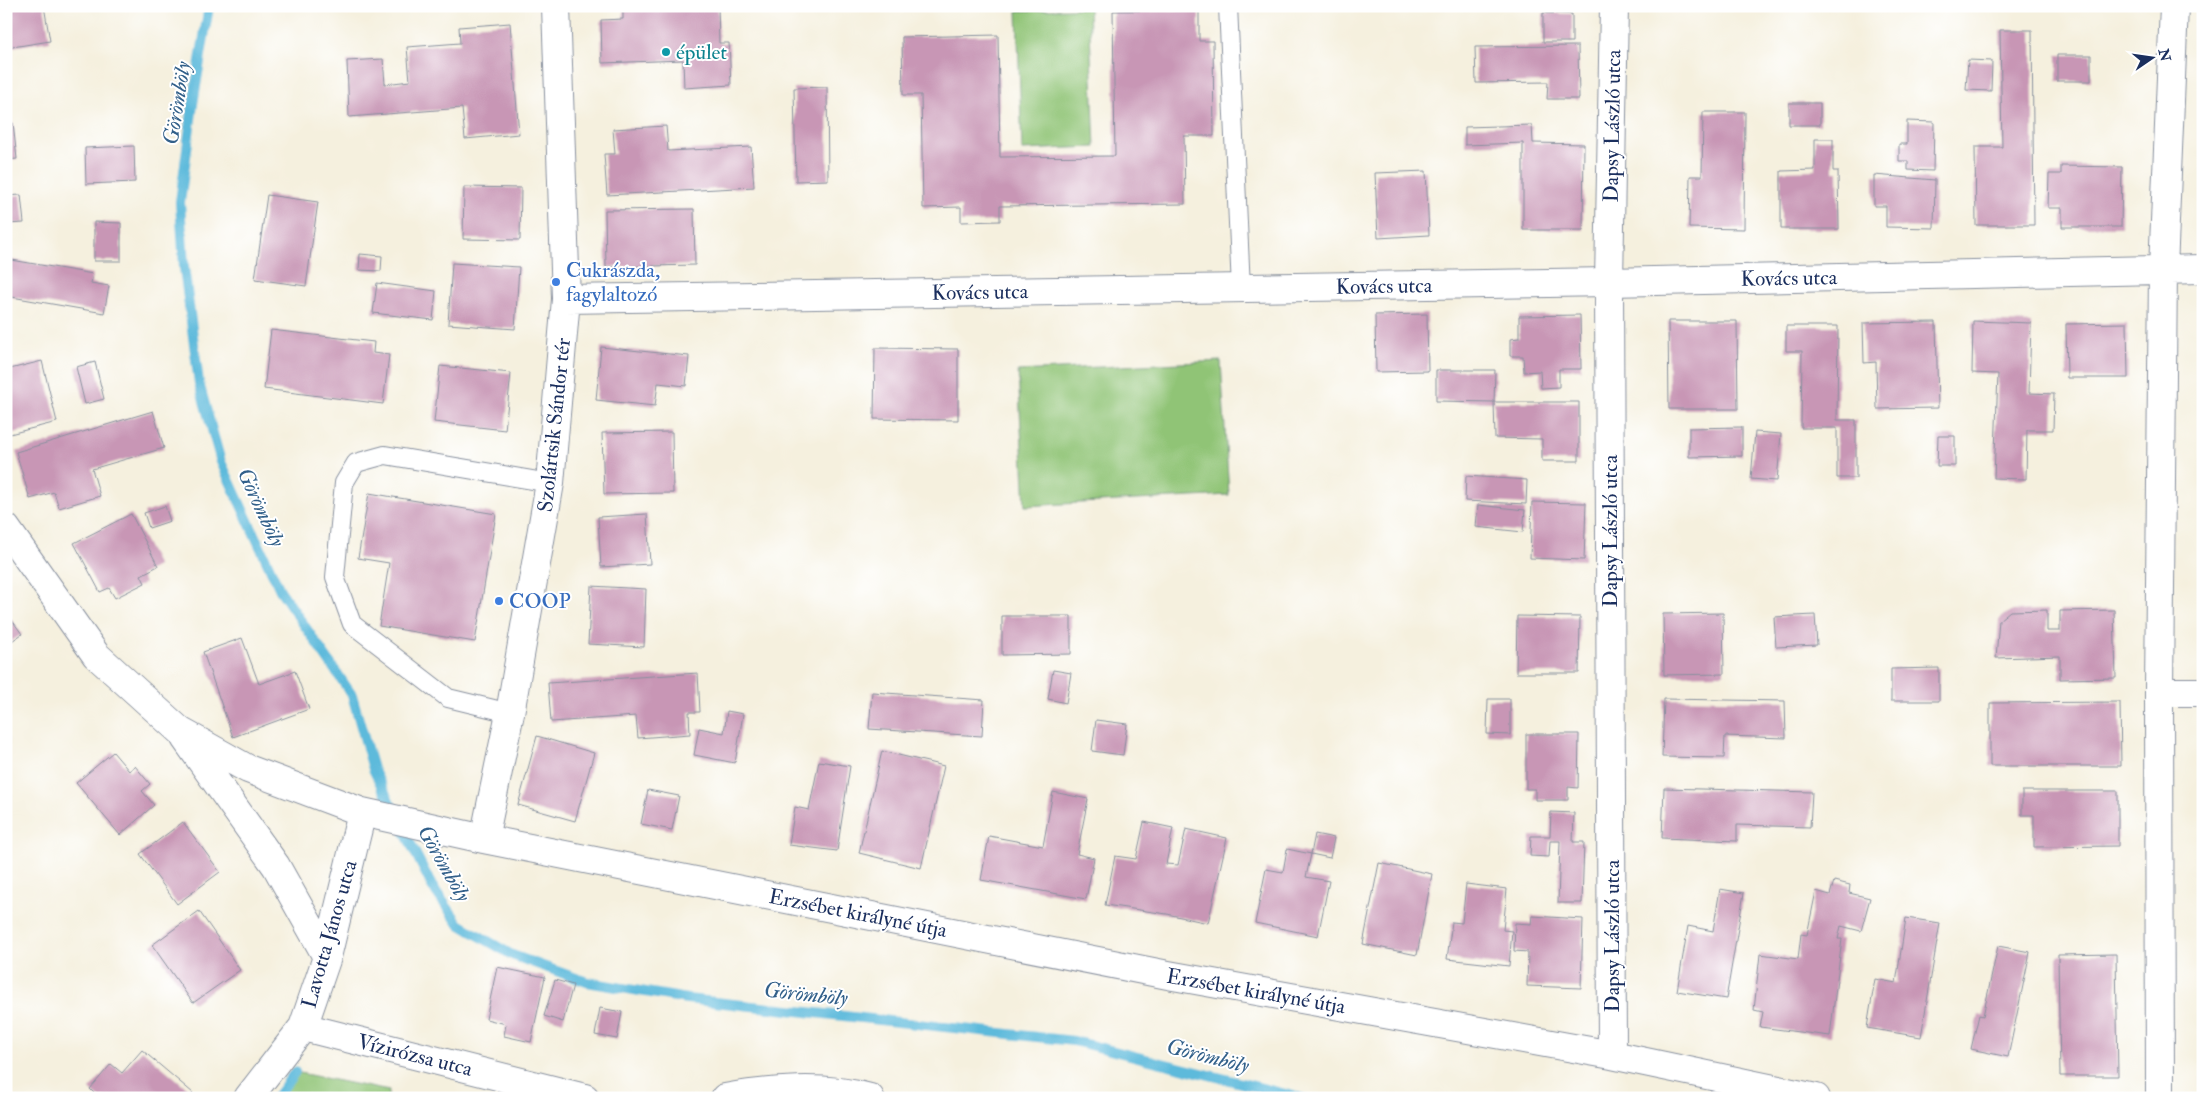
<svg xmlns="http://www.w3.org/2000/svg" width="2209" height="1104" viewBox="0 0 2209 1104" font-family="'IM FELL Double Pica',serif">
<rect width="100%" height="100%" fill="#fff"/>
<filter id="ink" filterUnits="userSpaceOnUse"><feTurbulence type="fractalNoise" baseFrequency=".02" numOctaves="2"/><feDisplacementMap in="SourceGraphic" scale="10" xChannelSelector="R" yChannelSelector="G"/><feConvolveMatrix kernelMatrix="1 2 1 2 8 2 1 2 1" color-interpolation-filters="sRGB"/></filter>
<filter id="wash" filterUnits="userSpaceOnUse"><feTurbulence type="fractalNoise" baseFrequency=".0096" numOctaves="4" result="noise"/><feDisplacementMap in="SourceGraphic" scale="20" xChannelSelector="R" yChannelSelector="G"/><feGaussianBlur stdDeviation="1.12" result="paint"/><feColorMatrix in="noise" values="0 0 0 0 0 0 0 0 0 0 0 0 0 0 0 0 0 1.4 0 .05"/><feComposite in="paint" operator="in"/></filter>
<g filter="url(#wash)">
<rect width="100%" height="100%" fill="#f5f0de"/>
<path fill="#90c476" stroke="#567a6a" d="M1089,8L1095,147L1022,150L1017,11Z
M1221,361L1229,495L1025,506L1018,371Z
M295,1072L389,1091L388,1098H277Z"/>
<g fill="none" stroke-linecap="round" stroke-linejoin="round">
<path stroke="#5dbadb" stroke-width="10" d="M209,6L193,104L180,202L184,267L199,383L221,462L280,590L352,695L373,769L432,886L459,924L512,955L587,982L687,999L1074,1041L1301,1098
M276,1098L295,1072"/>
</g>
<g id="blocks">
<path fill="#c896b5" d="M6,6H44L50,41L6,48Z
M623,6H718L719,43H729L731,85L684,88L683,60L602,63L601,20L623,19Z
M1199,10V41H1213L1214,136H1184L1185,204L1000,206V221L961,222V207L923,208L921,95H903L902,37L998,35L1000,157L1115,156L1113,11Z
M1543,13L1572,14V42H1543Z
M510,23L519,134L465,139L462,108L349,117L347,61L383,59L385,84L410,81L407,47L460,43L459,27Z
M2000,30H2032L2034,225H1976L1975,147H2002Z
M1578,46L1579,99H1547L1548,82L1476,83L1475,47Z
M2057,55H2091V81H2057Z
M1968,60L1992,61L1991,91L1966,90Z
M827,87L828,180L796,181L794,88Z
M1789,103H1820V125H1789Z
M1703,112H1745L1744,229L1689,228L1690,176H1702Z
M1907,121L1934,122L1933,171L1908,170V161H1899V144H1907Z
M6,123H13L17,159L6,160Z
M1532,125L1533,143L1584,144L1583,230H1523V143L1465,145V127Z
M666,126L668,151L751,147L754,187L607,195L604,154H615L613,129Z
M1815,139H1833V171H1838L1839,229H1781V171L1815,170Z
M134,146L135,182L86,184L85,148Z
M2061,166L2122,167L2121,227H2062V208H2048L2049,174H2061Z
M1426,171L1429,235L1378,238L1375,173Z
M1874,175L1935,180L1934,228L1886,227V206H1874Z
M464,187L521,188L520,240L463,239Z
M21,195L24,223L6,224V196Z
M267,195L318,202L306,286L255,279Z
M694,209L695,265L606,267L605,210Z
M94,222L121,223V261H94Z
M360,254L382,256L381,271L359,270Z
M6,259L93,274L91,283L109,286L104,313L6,296Z
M452,263L519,267L515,329L448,324Z
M377,283L436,291L433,320L373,313Z
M1427,314L1428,371L1376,372L1375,315Z
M1580,315L1581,369H1559V387L1541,388L1540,371L1524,372L1523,356H1510V339L1519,338V316Z
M1668,321H1737L1738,409H1669Z
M1973,321L2031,323L2029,393L2054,394L2053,430H2027L2026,479L1994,478L1998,374L1972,373Z
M1936,322L1938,408L1877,409L1876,362L1864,363L1863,323Z
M2127,323L2128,378H2067L2066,324Z
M1786,326H1838L1837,420H1856V478H1837V428H1801L1802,351H1786Z
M271,330L374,342L373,353L389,355L383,404L264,389Z
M601,347L689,356L686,386L658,383L655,406L596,400Z
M875,348L958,349V420L874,419Z
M42,361L57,422L6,435V370Z
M95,362L104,399L85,404L76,367Z
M440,366L511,373L505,430L434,422Z
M1436,370H1495L1494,402L1436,401Z
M1494,402H1579V461H1542V439L1495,438Z
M153,411L164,448L92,469L100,496L59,508L54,492L30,499L16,452Z
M1742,427V456L1689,457V428Z
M672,432L673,493L604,494L602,433Z
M1755,432L1781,434L1777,481L1751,479Z
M1938,436H1955V466H1937Z
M1466,476L1527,480L1526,504L1465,501Z
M369,493L496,514L475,642L379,626L389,563L358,558Z
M1532,502L1586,503L1584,560L1530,558Z
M1478,505L1525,510L1523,532L1476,527Z
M165,506L170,521L149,528L144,513Z
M131,514L158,566L141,575L145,583L115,598L109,588L100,592L74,543Z
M647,514L650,564L601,567L598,517Z
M591,586L646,589L644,647L588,644Z
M2047,610V631H2060V611L2114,610L2116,678L2060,679V656L1996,658L1999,620L2010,611Z
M6,612L22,634L6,645Z
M1723,613L1724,674L1664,675L1663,614Z
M1815,615L1817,645L1776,647L1774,617Z
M1002,616H1071V654L1002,655Z
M1517,616L1580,617L1579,673H1516Z
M242,638L259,684L295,671L309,709L233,737L203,652Z
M1939,668V701H1891V669Z
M1053,670L1071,673L1066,703L1048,699Z
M698,673L700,712H689L690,734L638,738L636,716L551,722L548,683Z
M872,692L984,700L982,736L869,729Z
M1488,699H1510V735L1487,734Z
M1664,699L1785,701L1786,738L1725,736L1724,758L1662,757Z
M2120,702L2121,766H1990V703Z
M727,711L743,714L735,763L694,755L699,728L724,733Z
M1096,720L1127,724L1123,755L1092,751Z
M1526,734H1579L1578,788L1568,787V800H1535V789H1526Z
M537,736L594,753L575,821L518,805Z
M882,751L944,766L921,868L859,853Z
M113,752L129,771L135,766L150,784L142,791L154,805L120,835L76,783Z
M819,761L850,766L837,851L789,845L795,807L809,810Z
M1664,788L1812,792L1810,827L1737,825V841L1662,838Z
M648,790L679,796L672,830L641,824Z
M2022,791H2118V846L2034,847V815H2022Z
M1053,792L1088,799L1077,854L1094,858L1086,899L981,880L989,836L1043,846Z
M1551,812L1574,813L1573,842H1584L1582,903H1558L1560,841H1550L1549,857L1530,856L1531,836H1550Z
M183,822L220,872L177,904L140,854Z
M1144,822L1173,828L1166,864L1178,865L1186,829L1227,838L1208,923L1167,914L1105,905L1115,856L1136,859Z
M1315,834L1334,838L1330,858L1311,854Z
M1287,849L1311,854L1306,877L1329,881L1318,936L1255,923L1266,869L1283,872Z
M1379,863L1432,874L1417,955L1363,944Z
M1834,881L1850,885L1849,893L1870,898L1861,931L1841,926L1838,939H1842L1830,1036L1760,1027L1763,1012L1754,1010L1760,954L1798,959L1801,934L1807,935L1816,891L1830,895Z
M1466,884L1507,889L1503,930L1512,931L1509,966L1447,959L1452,922L1462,923Z
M1720,889L1744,893L1726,999L1677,991L1688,926L1713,931Z
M199,911L240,970L193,1003L152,945Z
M1532,916L1583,919L1581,988L1527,986L1528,952L1514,951L1515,923L1531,924Z
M1906,918L1940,923L1921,1037L1867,1028L1875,979L1896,983Z
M1998,946L2030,952L2008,1057L1971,1049L1979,1015L1983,1016Z
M2116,954L2118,1076H2060L2058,955Z
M497,967L545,977L531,1042L504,1036L506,1024L486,1019Z
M555,980L573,985L563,1022L544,1016Z
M600,1008L622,1012L617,1039L595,1035Z
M142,1050L193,1093L189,1098H99L90,1089L111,1064L122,1073Z"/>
</g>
</g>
<g filter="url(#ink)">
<use href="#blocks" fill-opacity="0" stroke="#88909e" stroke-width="1"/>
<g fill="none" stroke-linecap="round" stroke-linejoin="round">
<defs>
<path id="service" d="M1228,6L1241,288
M510,713L448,698L352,624L335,577L344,483L356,463L385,455L550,483"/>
<path id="minor" d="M566,299L1609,282L2203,269
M6,528L96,655L180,731L248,769L362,812L484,839L1168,975L1612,1055L1816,1098
M2159,692H2203
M185,738L276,866L327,957
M484,839L510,713L550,483L566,299L556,6
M303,1027L585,1098
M1612,1055L1609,282L1614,6
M248,1098L303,1027L327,957L362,812
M725,1098C772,1090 823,1085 870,1098
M2160,1098L2159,692L2163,269L2174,6"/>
</defs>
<use href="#service" stroke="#88909e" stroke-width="20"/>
<use href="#minor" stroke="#88909e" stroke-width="30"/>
<use href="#service" stroke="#fff" stroke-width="18"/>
<use href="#minor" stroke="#fff" stroke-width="28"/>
</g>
</g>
<circle fill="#0f9aa8" stroke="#fff" stroke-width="2" cx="666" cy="52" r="5"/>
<g fill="#3f7fe0" stroke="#fff" stroke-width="2">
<circle cx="556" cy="282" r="5"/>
<circle cx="499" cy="601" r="5"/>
</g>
<g text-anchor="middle" stroke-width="4" stroke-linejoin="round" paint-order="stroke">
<g font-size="21" fill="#0d838f" stroke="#fff" text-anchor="start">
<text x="676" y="59">épület</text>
</g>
<g font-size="21" fill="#1b2f5e" stroke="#fff">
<text transform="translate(1612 126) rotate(-89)" y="7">Dapsy László utca</text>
<text transform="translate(1789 278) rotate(-1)" y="7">Kovács utca</text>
<text transform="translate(1384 286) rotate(-1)" y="7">Kovács utca</text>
<text transform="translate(980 292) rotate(-1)" y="7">Kovács utca</text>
<text transform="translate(554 425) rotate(-84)" y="7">Szolártsik Sándor tér</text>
<text transform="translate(1610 531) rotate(-90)" y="7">Dapsy László utca</text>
<text transform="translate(858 913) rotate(11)" y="7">Erzsébet királyné útja</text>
<text transform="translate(329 934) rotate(-74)" y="7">Lavotta János utca</text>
<text transform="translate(1612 936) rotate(-90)" y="7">Dapsy László utca</text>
<text transform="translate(1256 991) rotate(10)" y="7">Erzsébet királyné útja</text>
<text transform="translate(415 1055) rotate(14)" y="7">Vízirózsa utca</text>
</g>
<g font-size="21" fill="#366cbe" stroke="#fff" text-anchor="start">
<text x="566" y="277">Cukrászda,<tspan x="566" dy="24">fagylaltozó</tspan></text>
<text x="509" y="608">COOP</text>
</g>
<g font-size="22" font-style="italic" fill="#32608a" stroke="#fff">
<text transform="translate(176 103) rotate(-81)" y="8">Görömböly</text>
<text transform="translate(262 507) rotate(65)" y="8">Görömböly</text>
<text transform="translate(445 863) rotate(60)" y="8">Görömböly</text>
<text transform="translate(806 993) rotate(6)" y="8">Görömböly</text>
<text transform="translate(1208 1055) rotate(14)" y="8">Görömböly</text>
</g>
</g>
<rect width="2209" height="1104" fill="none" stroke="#fff" stroke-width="25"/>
<g transform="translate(2152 58) rotate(77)" stroke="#ffffff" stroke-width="4" paint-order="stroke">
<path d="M0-4L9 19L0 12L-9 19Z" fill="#1b2f5e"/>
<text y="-8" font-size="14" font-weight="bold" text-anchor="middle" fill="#1b2f5e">N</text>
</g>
</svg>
